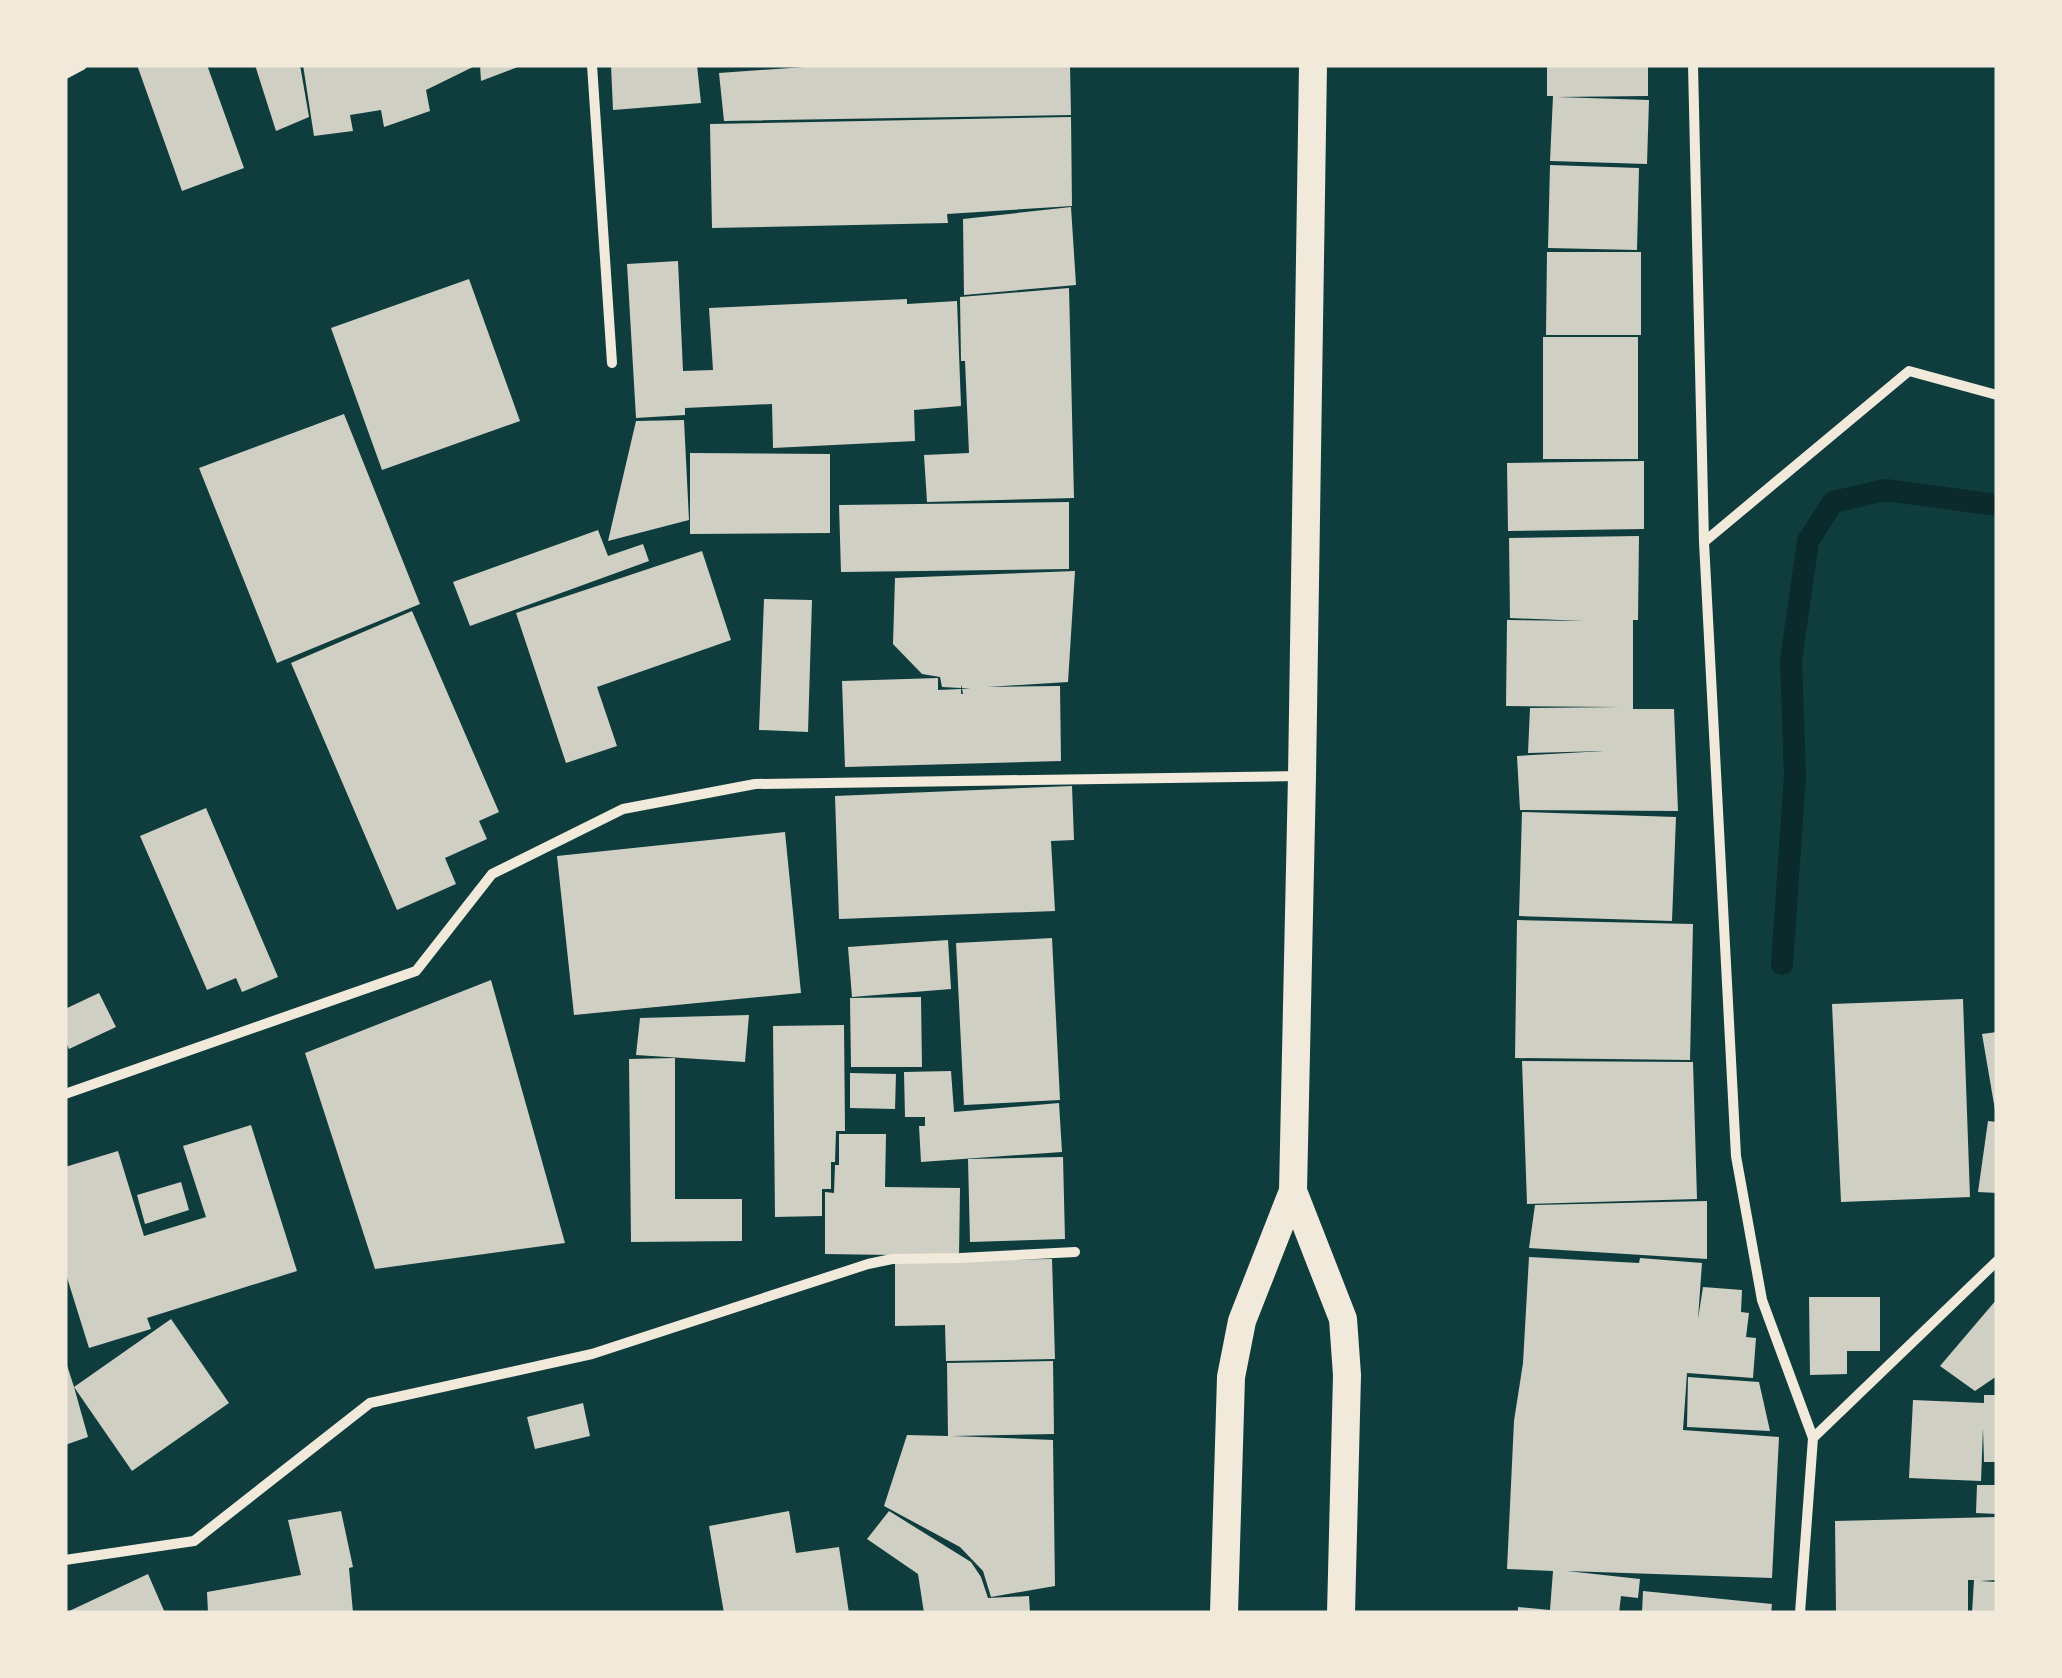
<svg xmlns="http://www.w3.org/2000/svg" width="2062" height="1678" viewBox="0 0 2062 1678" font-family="Figtree,sans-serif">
<rect width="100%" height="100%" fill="#0f3d3e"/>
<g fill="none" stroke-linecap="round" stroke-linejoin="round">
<path stroke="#0a2a2b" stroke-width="22" d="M1782,964L1795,776L1791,660L1808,541L1833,502L1885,490L1997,505"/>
</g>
<path fill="#cfcfc3" d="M137,65H207L244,168L182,191Z
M255,65H300L309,117L276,131Z
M303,65H477L426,90L430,111L384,127L381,110L350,115L353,131L314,136Z
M480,65H523L481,81Z
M611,65H697L701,103L613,110Z
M832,65H1070L1071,115L724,121L719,73Z
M1547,65H1648V96L1557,97L1649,100L1647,164L1550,161L1553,96H1547Z
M1071,117L1072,206L947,214L948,223L712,228L710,124Z
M1550,165L1639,168L1637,250L1548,248Z
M1071,207L1076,285L964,295L963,219Z
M1547,252H1641V335H1546Z
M678,261L683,371L713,370L709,308L907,299V304L957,301L961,406L914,410L915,441L773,448L772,404L685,408V415L636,418L627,264Z
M469,279L520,421L382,470L331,328Z
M1069,288L1074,498L927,502L924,455L969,453L965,361H961L960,297Z
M1543,337H1638V459H1543Z
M344,414L420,604L277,663L199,468Z
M684,420L689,520L608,541L636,421Z
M690,453L830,454V533L690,534Z
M1644,461V529L1508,531L1507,463Z
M1069,502V569L841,572L839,505Z
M598,530L608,556L643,544L649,561L470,626L453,582Z
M1639,536L1638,620H1633V709H1674L1678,811L1520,810L1517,756L1604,751L1528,753L1530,708L1622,707L1506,706L1507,620L1584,621L1510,618L1509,538Z
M702,551L731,640L597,687L617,746L566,763L516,613Z
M1075,571L1068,682L987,687L1060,686L1061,761L845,767L842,681L938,678V690L961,689V694H963L962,689H970L962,688L961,685V688L942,687L940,677L922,674L893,644L895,578Z
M764,599L812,600L808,732L759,730Z
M412,611L499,812L479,821L487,839L445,858L456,884L397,910L291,663Z
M1072,786L1074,840L1051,841L1055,911L839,919L835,796Z
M206,808L278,977L242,992L236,978L207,990L140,836Z
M1522,812L1676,817L1672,921L1519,916Z
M785,832L801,993L574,1015L557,856Z
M1517,920L1693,924L1690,1060L1515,1058Z
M1052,938L1060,1100L964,1105L956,943Z
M948,940L951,989L852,997L848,947Z
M491,980L565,1243L375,1269L305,1053Z
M99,993L116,1027L69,1049L65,1040V1009Z
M921,997L922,1067H851L850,998Z
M1963,999L1970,1197L1841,1202L1832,1004Z
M749,1015L745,1062L636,1055L640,1018Z
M844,1025L845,1131H836L835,1162H831V1189H822V1216L775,1217L773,1026Z
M1997,1032V1110H1995L1982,1034Z
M675,1058V1199H742V1241L631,1242L629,1059Z
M1522,1061L1693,1062L1697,1199L1527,1204Z
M951,1071L954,1112L1059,1103L1062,1152L921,1162L919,1126H925V1117H905L904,1072Z
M850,1073L896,1074L895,1109L850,1108Z
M1988,1121L1997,1122V1193L1978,1192Z
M251,1125L297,1271L147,1318L151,1329L89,1348L65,1271V1167L118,1151L144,1236L206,1217L183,1146Z
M839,1134H886L885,1187L960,1188L959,1256L825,1254V1192L834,1193L835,1165H839Z
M1063,1157L1065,1239L970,1242L968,1159Z
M181,1182L189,1210L145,1224L137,1195Z
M1707,1201V1259L1529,1248L1535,1205Z
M1529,1257L1639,1263L1640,1258L1702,1263L1698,1319L1703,1287L1742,1290L1741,1312L1749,1313L1746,1337L1756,1338L1753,1378L1687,1373L1683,1430L1779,1437L1772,1578L1567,1571L1640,1579L1638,1598L1621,1596L1619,1613H1518V1607L1550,1610L1553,1571L1507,1569L1514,1421L1523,1363Z
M1052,1259L1055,1359L946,1361L945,1325L895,1326V1261Z
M1809,1297H1880V1351H1847V1374L1810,1375Z
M1997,1299V1376L1975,1391L1940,1366Z
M171,1319L229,1403L132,1471L74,1387L88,1437L65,1445V1359L74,1387Z
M1053,1361L1054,1434L952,1436L1053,1440L1055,1586L991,1597L983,1571L960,1547L884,1506L907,1435L948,1436L947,1363Z
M1688,1377L1759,1382L1770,1431L1687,1427Z
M1984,1395H1997V1462H1984L1983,1428L1981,1481L1909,1478L1913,1400L1984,1403Z
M583,1403L590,1436L535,1449L527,1417Z
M1977,1485H1997V1514L1976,1513Z
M341,1511L353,1567L349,1568L353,1613H208L207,1592L301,1575L288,1520Z
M789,1511L796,1553L839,1547L849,1613H724L709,1526Z
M889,1511L971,1562L981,1577L988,1598L1029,1596L1030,1613H924L918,1574L867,1539Z
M1997,1517V1580L1980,1581L1997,1582V1613H1972L1974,1580H1968V1613H1836L1835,1521Z
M148,1574L165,1613H65Z
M1643,1591L1772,1604L1771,1613H1642Z"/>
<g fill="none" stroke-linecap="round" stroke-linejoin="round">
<path stroke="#f1e9da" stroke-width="10" d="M592,65L612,363
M1693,65L1704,542L1736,1156L1762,1300L1813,1438
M65,74L82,65
M1704,542L1909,371L1997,395
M65,1094L416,971L492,874L623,809L755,784L1298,776
M65,1560L194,1541L370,1403L592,1354L868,1264L892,1259L960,1258L1075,1252
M1800,1613L1813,1438L1997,1261"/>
<path stroke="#f1e9da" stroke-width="28" d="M1293,1191L1343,1319L1347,1375L1341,1613
M1224,1613L1231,1377L1242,1321L1293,1191L1302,776L1313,65"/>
</g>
<rect width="2062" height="1678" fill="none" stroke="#f1e9da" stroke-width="135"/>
</svg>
